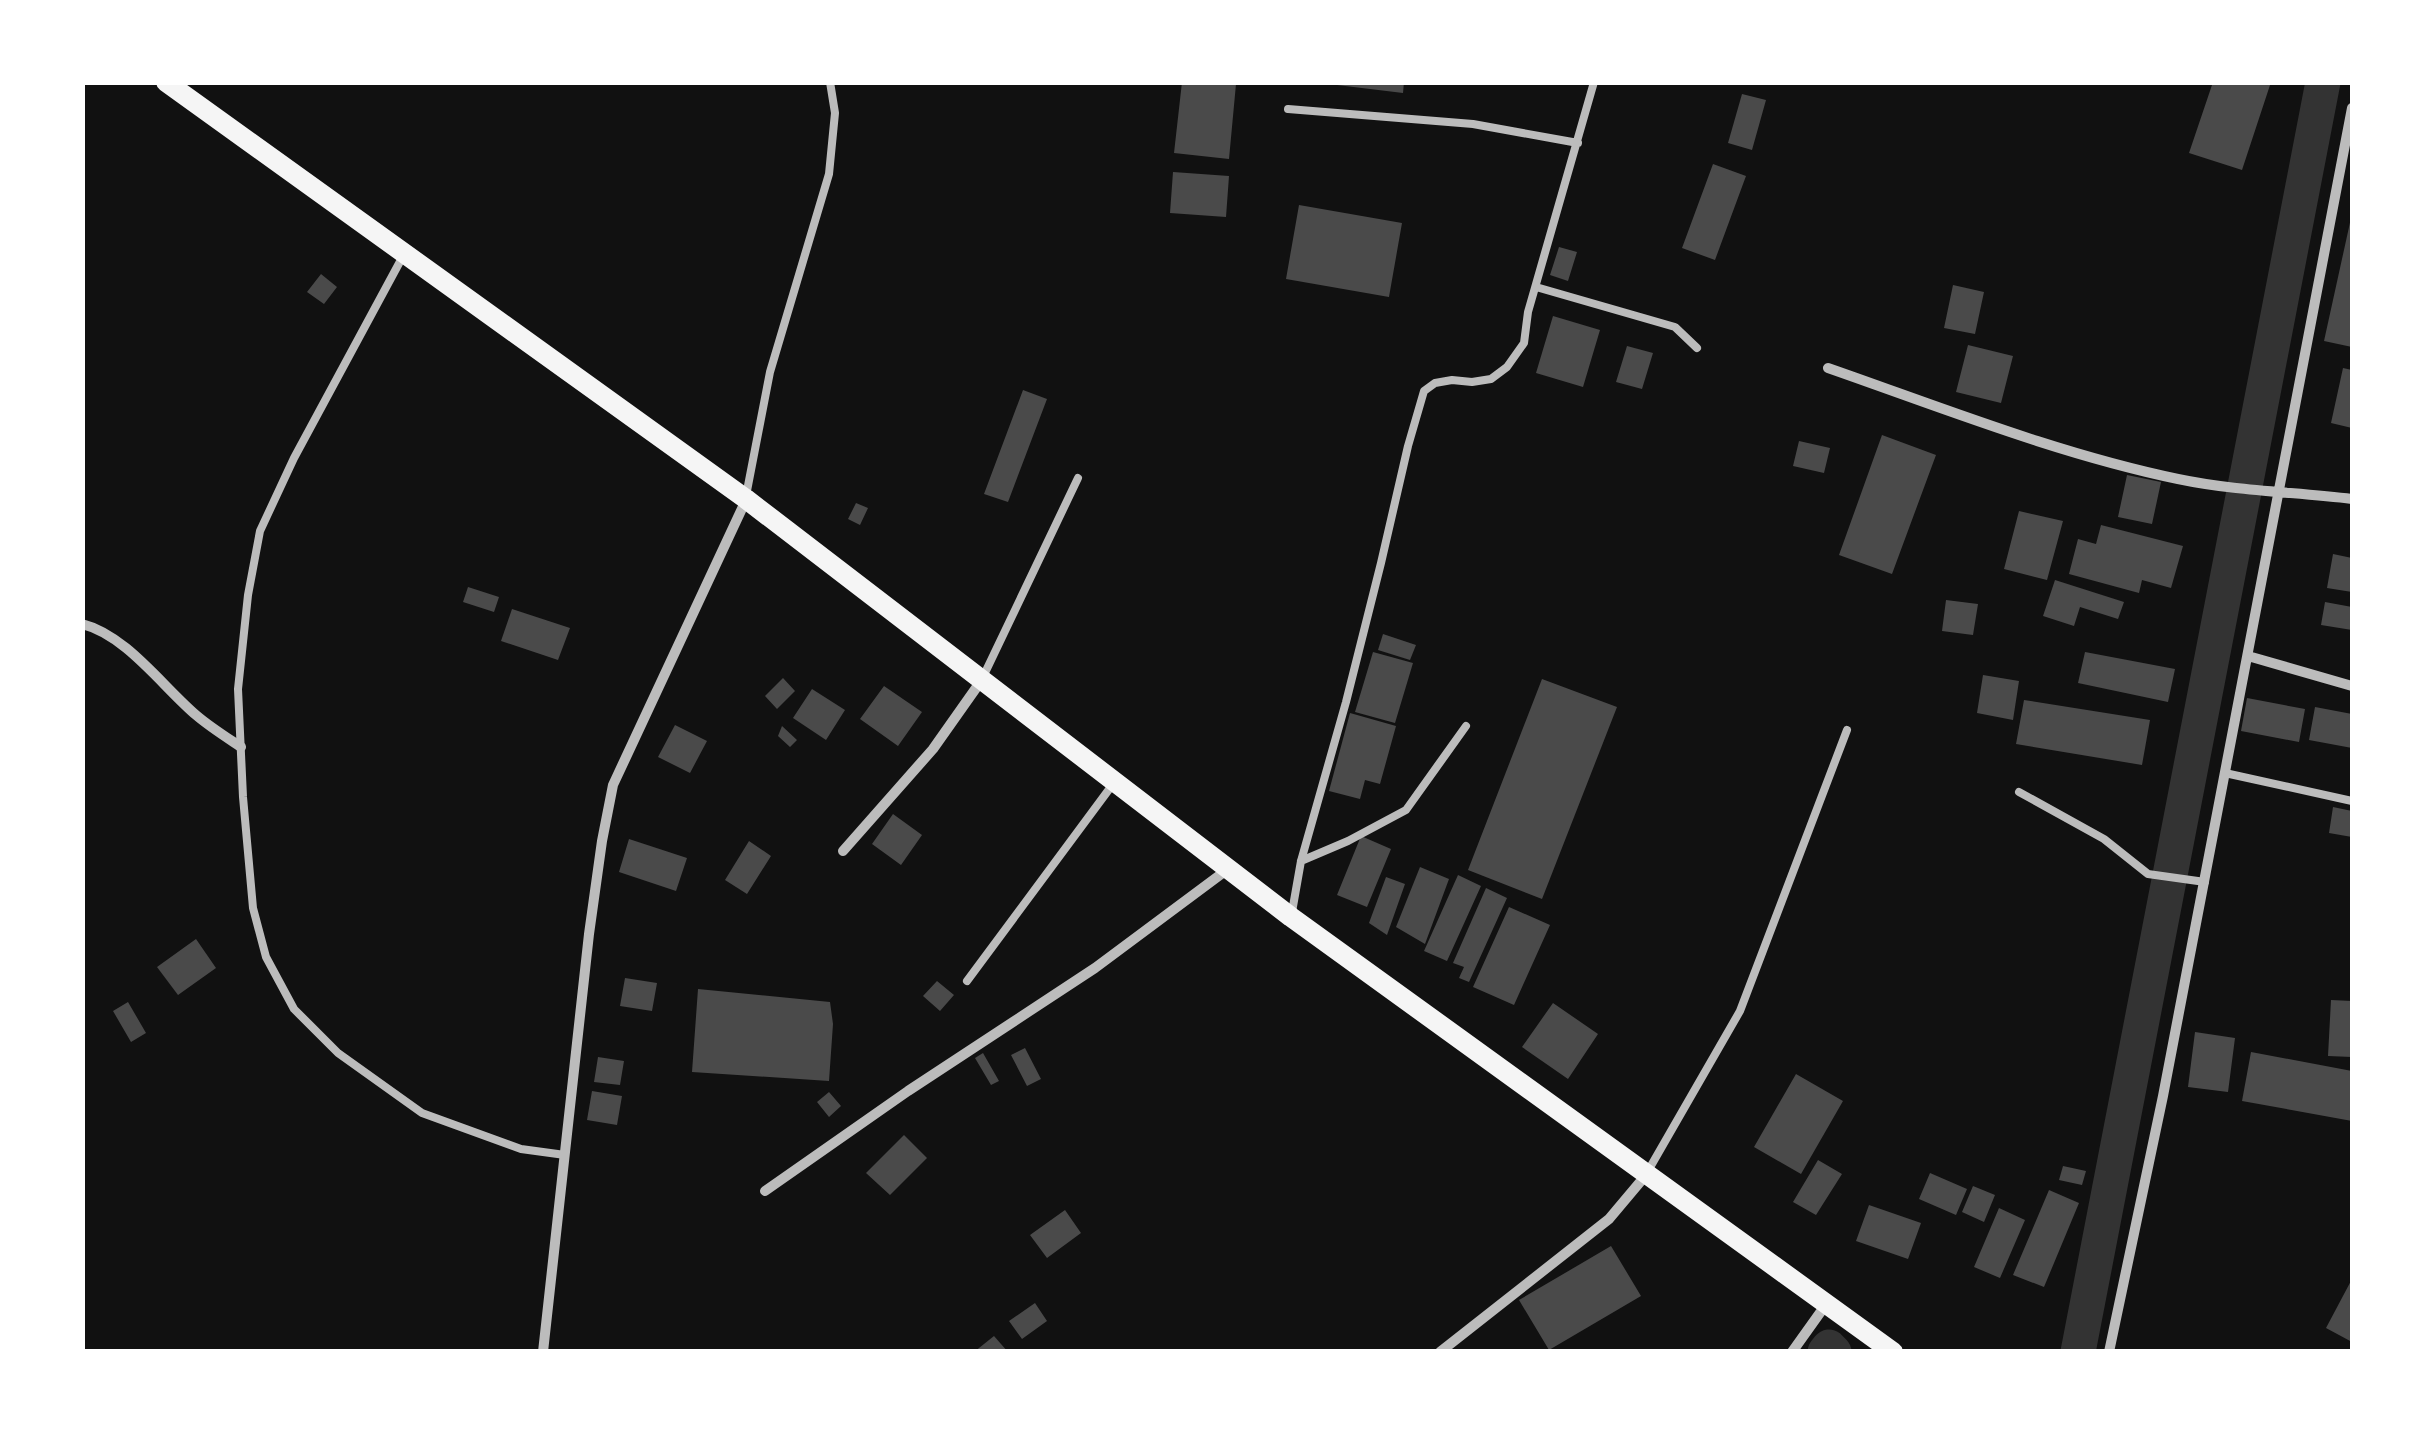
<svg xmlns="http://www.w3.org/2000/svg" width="2435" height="1434" viewBox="0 0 2435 1434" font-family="'IBM Plex Sans',sans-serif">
<rect width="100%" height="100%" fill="#111"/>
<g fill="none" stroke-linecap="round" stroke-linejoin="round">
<path stroke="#333" stroke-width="35" d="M1825,1352L1829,1347L1834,1352
M2078,1352L2323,82"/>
</g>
<path fill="#4a4a4a" d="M1182,82L1236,84L1229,159L1174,153Z
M1337,82H1404L1403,93L1337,85Z
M2213,82H2271L2242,170L2189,153Z
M1742,94L1766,100L1752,150L1728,143Z
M1713,164L1746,176L1715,260L1682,248Z
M1173,172L1229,176L1226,217L1170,213Z
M1299,205L1402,223L1389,297L1286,279Z
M2351,218H2352V347L2324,341Z
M1559,247L1577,252L1568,281L1550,275Z
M321,274L337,287L324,304L307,292Z
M1953,285L1984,292L1975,334L1944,328Z
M1553,316L1600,330L1583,387L1536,373Z
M1968,345L2013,356L2001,403L1956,392Z
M1627,346L1653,353L1642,389L1616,382Z
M2343,368L2352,370V428L2331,423Z
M1023,390L1047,399L1008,502L984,494Z
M1882,435L1936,455L1892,574L1839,555Z
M1799,441L1830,448L1824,473L1793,466Z
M2127,475L2161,482L2152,524L2118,517Z
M856,503L868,508L860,525L848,519Z
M2019,511L2063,521L2047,580L2004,569Z
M2101,525L2183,546L2171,588L2142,580L2139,593L2069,574L2078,539L2096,544Z
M2333,554L2352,558V592L2327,588Z
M2055,580L2124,602L2118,619L2080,607L2074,626L2043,616Z
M468,587L499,597L494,612L463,602Z
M1946,600L1978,604L1973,635L1942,631Z
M2325,602L2352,607V630L2321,625Z
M512,609L570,628L558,660L501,641Z
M1383,634L1416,645L1410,660L1378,650Z
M1373,652L1413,663L1395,723L1355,712Z
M2085,652L2175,669L2168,702L2078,683Z
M1983,675L2019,681L2013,720L1977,713Z
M783,678L795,691L777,709L765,696Z
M1542,679L1617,707L1542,899L1468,870Z
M884,686L922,712L898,746L860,719Z
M812,689L845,710L826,740L793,718Z
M2247,698L2305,709L2299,742L2241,731Z
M2024,700L2150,720L2142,765L2016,744Z
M2315,707L2352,714V748L2309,740Z
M1350,713L1396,726L1380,784L1365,780L1360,799L1329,791Z
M675,725L707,741L690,773L658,757Z
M782,726L797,740L790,747L778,736Z
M2333,807L2352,811V837L2329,833Z
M893,814L922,835L901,865L872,844Z
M1361,836L1391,849L1367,907L1337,895Z
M629,839L687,858L676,891L619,872Z
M749,841L771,856L747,894L725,880Z
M1420,867L1449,879L1425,944L1396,927Z
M1458,875L1481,886L1447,961L1424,951Z
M1386,877L1405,884L1387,935L1369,923Z
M1486,888L1507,898L1469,982L1459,978L1464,967L1453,963Z
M1509,907L1550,925L1514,1005L1473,987Z
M196,939L216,968L178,995L157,967Z
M625,978L657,983L652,1011L620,1006Z
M937,981L954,995L940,1011L923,996Z
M698,989L830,1002L833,1024L829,1081L692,1072Z
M2331,1000L2352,1001V1057L2328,1056Z
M128,1002L146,1033L131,1042L113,1011Z
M1553,1003L1598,1034L1568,1079L1522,1047Z
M2195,1032L2235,1038L2228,1092L2188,1087Z
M1025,1048L1041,1079L1027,1086L1011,1055Z
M2251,1052L2352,1071V1121L2242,1101Z
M983,1053L999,1081L991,1085L975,1058Z
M598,1057L624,1061L620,1085L594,1082Z
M1796,1074L1843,1101L1801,1174L1754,1147Z
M592,1091L622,1096L617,1125L587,1120Z
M829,1092L841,1106L829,1117L817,1102Z
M904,1135L927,1158L890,1195L866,1173Z
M1818,1160L1842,1174L1816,1215L1793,1202Z
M2063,1166L2086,1171L2082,1185L2059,1180Z
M1930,1173L1967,1189L1956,1215L1919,1199Z
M1973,1186L1995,1195L1984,1222L1962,1212Z
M2049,1190L2079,1203L2044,1287L2013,1275Z
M1869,1205L1921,1223L1908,1259L1856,1241Z
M1999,1208L2025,1220L2000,1278L1974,1267Z
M1065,1210L1081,1233L1047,1258L1030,1235Z
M1611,1246L1641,1296L1549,1350L1519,1300Z
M2352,1279V1342L2326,1328Z
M1035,1303L1047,1321L1022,1339L1009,1321Z
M994,1336L1008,1352H974Z"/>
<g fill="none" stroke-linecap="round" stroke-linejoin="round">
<path stroke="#bcbcbc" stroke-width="8" d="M1288,109L1473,124L1578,143
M403,256L294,458L260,531L248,595L238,689L243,797L253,908L266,957L294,1009L338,1053L422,1113L521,1149L565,1155
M1536,287L1675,327L1697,348
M746,496L770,372L829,174L835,113L830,82
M983,677L1078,478
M2225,773L2352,801
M2019,792L2104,839L2148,874L2205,882
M1301,861L1348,841L1406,810L1466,726
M1292,912L1301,861L1346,702L1381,563L1408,446L1424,391L1435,383L1452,380L1472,382L1491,379L1507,367L1524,343L1528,312L1594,82
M967,981L1113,784
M1648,1171L1740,1011L1847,730"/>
<path stroke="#bcbcbc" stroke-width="10" d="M1828,368C1943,408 2058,454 2178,479C2235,491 2294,492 2352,499
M82,624C126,635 162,686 196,715C210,727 226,737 241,747
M2248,656L2352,686
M843,851L933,749L981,681
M765,1191L908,1091L1095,968L1228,869
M543,1352L589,934L602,841L613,785L746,500
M1440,1352L1609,1219L1646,1175
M1792,1352L1827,1303
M2109,1352L2163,1096L2352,108"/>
<path stroke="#f5f5f5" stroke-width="20" d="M166,82L746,499L1291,917L1893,1352"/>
</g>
<rect width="2435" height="1434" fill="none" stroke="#ffffff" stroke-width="170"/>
</svg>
